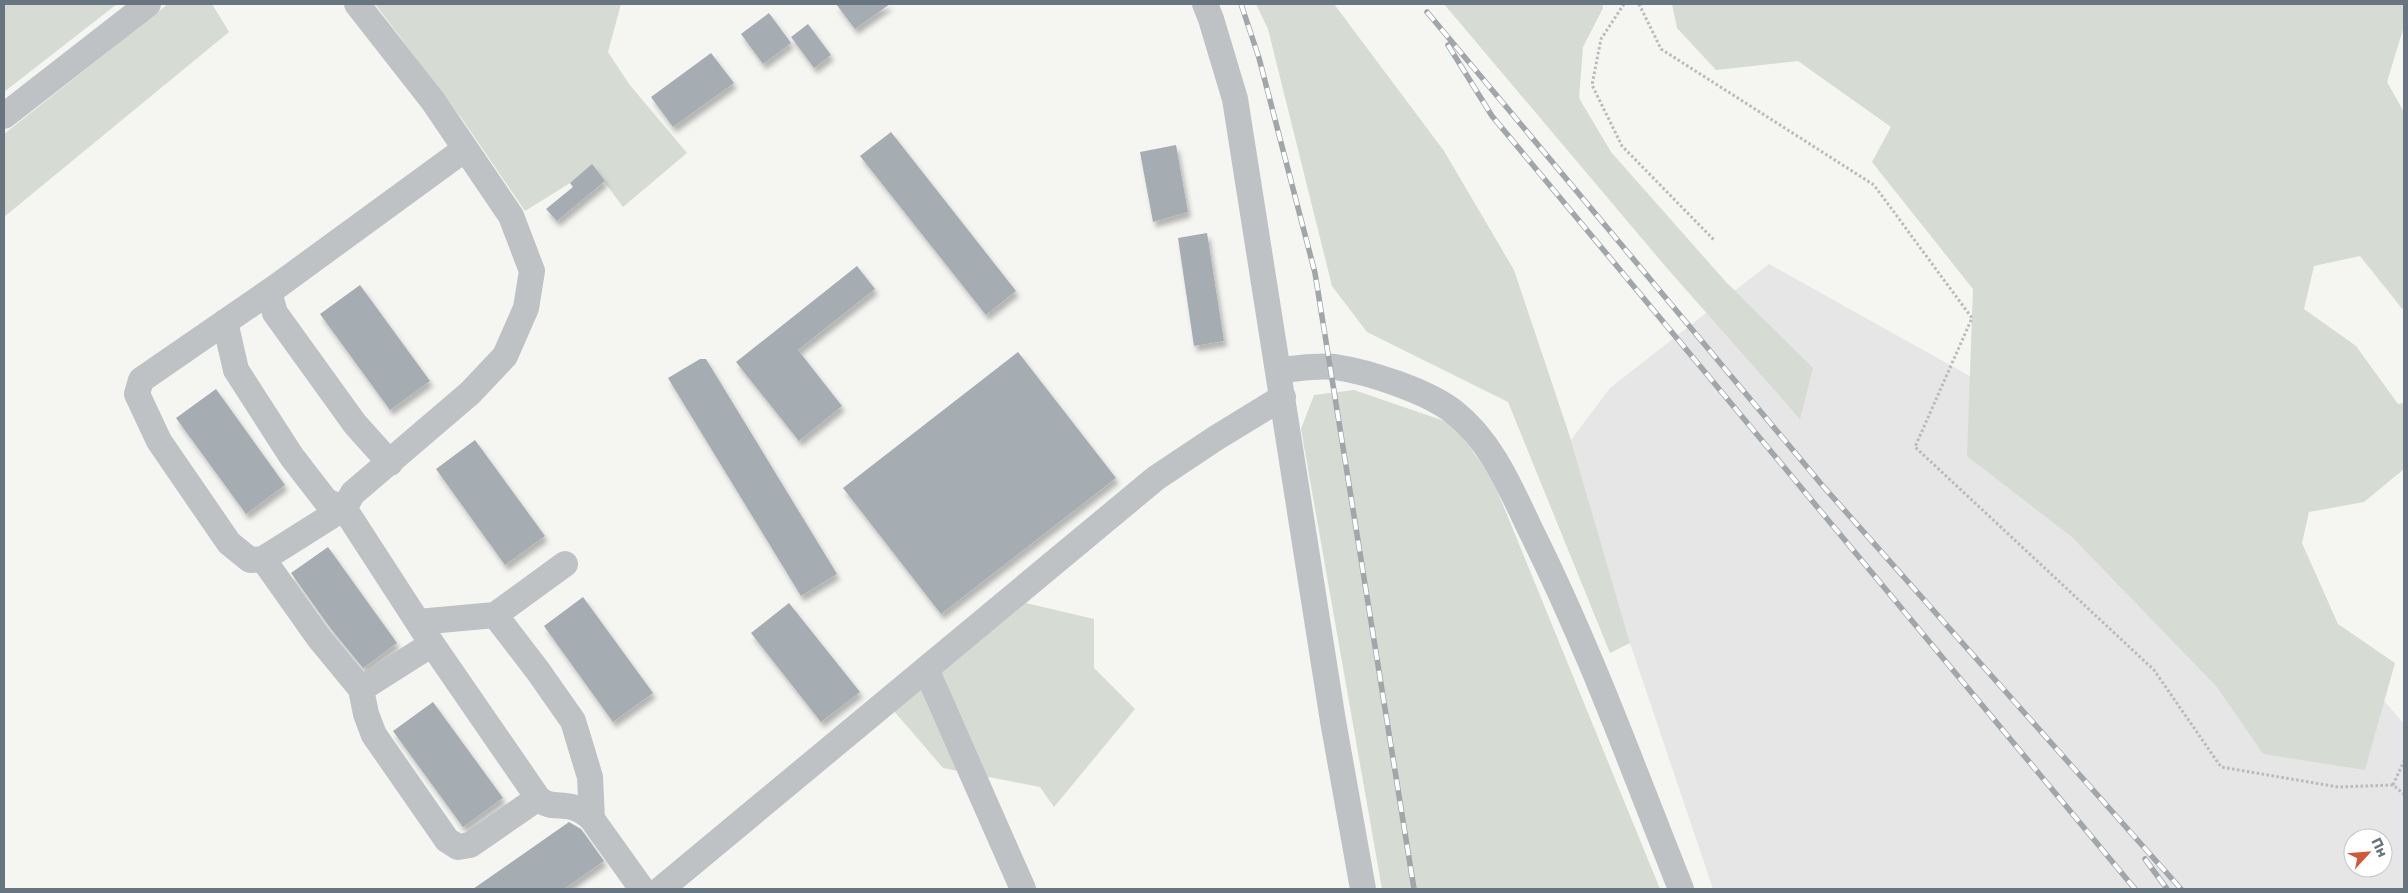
<svg xmlns="http://www.w3.org/2000/svg" width="2408" height="893" viewBox="0 0 2408 893" font-family="Rubik,sans-serif">
<defs>
<filter id="shadow"><feDropShadow dx="3" dy="5.5" stdDeviation="2.5" flood-color="#0004"/></filter>
</defs>
<rect width="100%" height="100%" fill="#f5f5f2"/>
<path fill="#e5e6e5" fill-rule="evenodd" d="M1769,264L2229,521L2404,724V889H1713L1630,643L1571,440L1610,388ZM2353,838H2383V868H2353Z"/>
<path fill="#d6dbd3" d="M4,4H117L4,92Z
M168,4H212L229,32L4,217V134Z
M375,4H621L608,52L629,84L687,153L623,207L592,165L570,183L525,211L462,119Z
M1256,4H1334L1444,151L1514,270L1571,440L1630,643L1610,653L1508,402L1367,332L1332,286L1268,29Z
M1444,4H1602L1603,8L1583,47L1579,98L1611,152L1726,282L1813,368L1800,419L1666,267Z
M1672,4H2404V26L2387,82L2404,112V311L2360,256L2314,266L2304,309L2356,346L2398,404L2404,403V469L2364,502L2309,512L2302,543L2338,624L2395,663L2365,770L2263,754L2217,687L2072,537L1967,456L1973,289L1872,162L1891,127L1798,61L1716,70L1677,28Z
M1354,390L1453,424L1492,478L1660,889H1382L1301,429L1314,395Z
M1026,603L1094,619V668L1135,709L1054,807L1040,787L943,768L894,711Z"/>
<path fill="#a6adb2" filter="url(#shadow)" d="M836,4H890L855,29Z
M769,13L791,43L763,64L741,34Z
M808,24L831,55L814,68L791,37Z
M711,53L734,83L673,127L651,97Z
M891,132L1016,291L986,315L860,156Z
M1176,145L1188,212L1153,222L1140,152Z
M592,164L605,181L557,221L546,209L573,187L570,183Z
M1207,233L1224,341L1194,346L1178,238Z
M857,266L875,289L798,350L842,406L799,441L736,362Z
M360,285L430,381L390,410L320,314Z
M1018,352L1116,478L941,614L843,488Z
M700,359H706L837,574L801,596L668,378Z
M216,389L285,485L246,514L176,418Z
M475,440L545,536L505,565L436,469Z
M328,547L397,643L363,668L331,629L291,573Z
M583,597L653,693L613,722L544,626Z
M789,603L860,692L821,722L751,633Z
M433,702L503,798L463,827L393,731Z
M569,822L581,829L604,861L564,889H473Z"/>
<g fill="none" stroke-linecap="round" stroke-linejoin="round">
<path stroke="#b8bbbd" stroke-width="3" stroke-dasharray="2.5 2.5" stroke-linecap="butt" d="M1624,4L1601,39L1592,85L1622,146L1714,240
M1639,4L1661,49L1874,185L1972,318L1915,447L2154,670L2221,767L2338,787L2393,785L2404,794
M2393,785L2404,761"/>
<path stroke="#bec2c5" stroke-width="26" d="M357,4L433,101L511,216L532,271L526,308L505,356L470,393L353,493L344,508L432,644L538,798C548,808 559,804 572,807C580,809 586,813 592,819L642,889
M1205,4L1211,19L1235,99L1333,721L1363,889
M4,116L148,4
M269,292L275,313L355,424L390,463
M225,322L236,370L292,457L326,501L344,508
M1279,370C1296,369 1317,365 1335,367C1369,372 1427,391 1454,412C1492,442 1511,489 1531,531C1589,647 1633,769 1681,889
M344,508L263,559L250,560L229,543L159,441L137,394L141,380L276,287L465,149
M263,559L319,638L361,689L366,714L374,735L447,840L458,847L470,845L538,798
M495,615L538,671L573,721L590,777L592,819
M418,622L495,615L565,564
M926,669L1023,889
M361,689L432,644
M661,889L1156,478L1216,438L1283,397"/>
<defs>
<path id="rail" d="M1241,4L1259,58L1315,273L1414,889
M1427,12L1822,485L2181,889
M1448,45L1492,116L2135,889
M2145,859L2167,889"/>
</defs>
<use href="#rail" stroke="#a0a6aa" stroke-width="5.5"/>
<use href="#rail" stroke="#fff" stroke-width="4" stroke-dasharray="11" stroke-linecap="butt"/>
</g>
<rect width="2408" height="893" fill="none" stroke="#677580" stroke-width="10"/>
<g transform="translate(2368 853) rotate(64)"><circle r="24" fill="#ffffff" stroke="#c2c8cc"/>
<path d="M0-4L9 19L0 12L-9 19Z" fill="#d25835"/>
<text y="-8" font-size="14" font-weight="bold" text-anchor="middle" fill="#677580">Пн</text>
</g>
</svg>
